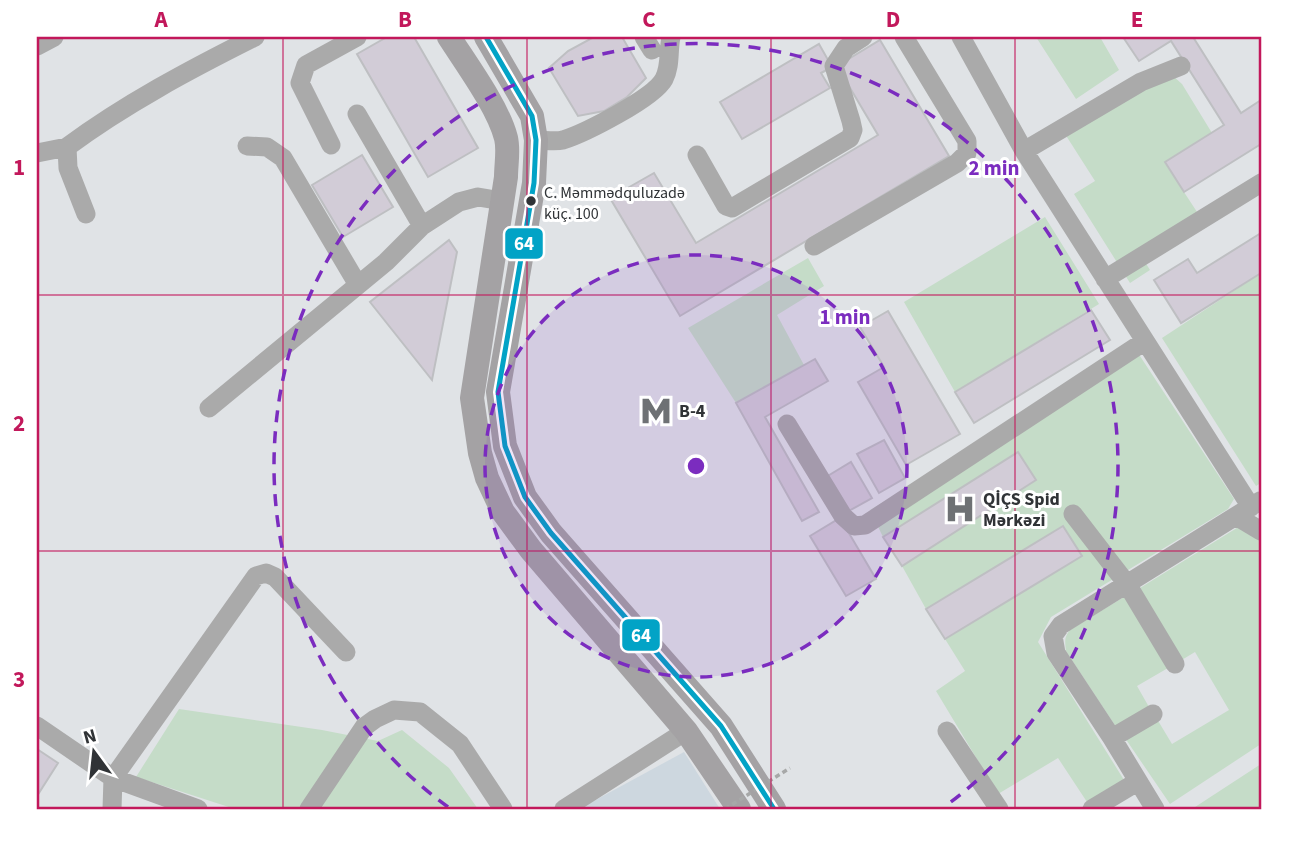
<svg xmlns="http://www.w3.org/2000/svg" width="1298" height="846" viewBox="0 0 1298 846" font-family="'Source Sans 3',sans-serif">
<rect width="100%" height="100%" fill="#e0e3e6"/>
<path fill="#cdd7df" d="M684,752L720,809H579Z"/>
<path fill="#c5dcc8" d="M1036,37H1100L1119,70L1076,99Z
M1172,75L1182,84L1212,133L1165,163L1199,215L1140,254L1150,270L1130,283L1074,194L1095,181L1065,134Z
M1045,217L1099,304L955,392L904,302Z
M808,258L824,286L777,315L804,365L736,403L688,328Z
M1261,273V483L1256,486L1162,338Z
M1136,350L1234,499L1228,509L1051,617L1038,642L1124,780L1087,802L1058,758L998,794L936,691L965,671L945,639L1081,556L1063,527L926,609L902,566L1036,480L1018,452L883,537L870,510Z
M1240,526L1261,539V744L1170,804L1125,738L1157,719L1172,744L1229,710L1195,652L1180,661L1140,588Z
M1127,595L1168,668L1137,686L1149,707L1116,727L1066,651C1065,642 1064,637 1070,630Z
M179,709L322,730L378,741L402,730L449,768L478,809H235L136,777Z
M1261,764V809H1192Z"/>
<path fill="#d2ccd7" stroke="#bebfc2" stroke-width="2" d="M387,37H414L478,148L428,177L357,54Z
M622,37L646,78L627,97L604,111L578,116L549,68L568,51L592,38Z
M1123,37H1193L1241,113L1261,100V144L1184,192L1165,162L1224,125L1171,41L1139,61Z
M880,40L949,156L680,316L610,198L654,173L696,243L878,135L837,66Z
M819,44L832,67L821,73L830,88L742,139L720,102Z
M362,155L393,207L343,237L312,185Z
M1261,233V273L1181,323L1154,280L1188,259L1197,273Z
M449,240L457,252L432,380L370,302Z
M1091,310L1110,340L974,423L955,392Z
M888,311L960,434L906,465L858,382L884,367L860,327Z
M815,359L828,381L765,417L819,512L802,521L736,403Z
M884,440L905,478L879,493L857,454Z
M1018,452L1036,480L902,566L883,537Z
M851,462L872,498L847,512L826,477Z
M840,518L876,579L846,596L810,536Z
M1063,526L1082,556L945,639L926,609Z
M37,749L58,763L37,796Z"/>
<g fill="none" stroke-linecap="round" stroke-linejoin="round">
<path stroke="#aaa" stroke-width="19" d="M644,37L652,50
M961,37L1024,151L1251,507
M37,46L54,37
M357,114L422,226
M536,140C545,140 555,142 563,140C585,133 654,98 664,79C671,65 668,51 671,37
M331,145L300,83L306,65L357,37
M247,146L267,147L283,158L358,285
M1024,151L1141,82L1181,66
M37,153L67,147
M697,155L726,206L732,208L850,138L853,130L851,121L834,66L846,48L863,37
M86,214L68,168L67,147C125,104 191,69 255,37
M814,246L957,163L967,153V141L904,37
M1105,279L1261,183
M209,408L386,262L422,226L459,202L478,197L502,201
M787,424L843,516L854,526L865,525L1145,341
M1073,514L1127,584L1175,664
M1236,516L1261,531
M37,726L113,778L198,809
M947,731L999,809
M1112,738L1153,714
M112,809L113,778L256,576L266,573L275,577L346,652
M309,809L364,727L375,719L394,710L420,712L460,744L503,809
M564,809L686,731
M1092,809L1137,782
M1155,809L1112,738L1056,653L1053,636L1061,625L1260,501"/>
<path stroke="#a4a2a4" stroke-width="24" d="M449,37C467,65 498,107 506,138C509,150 506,164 506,177L472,398L480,453L487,478L503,512L531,550L686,731L739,809
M486,37L532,116L536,140L534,183L498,392L505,446L525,497L551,533L721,726L774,809"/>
<path stroke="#a7a8a8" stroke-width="3.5" stroke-dasharray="5 3.5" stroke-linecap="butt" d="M725,809L790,768"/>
<defs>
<path id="bus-1" d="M486,37L532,116L536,140L534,183L498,392L505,446L525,497L551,533L721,726L774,809"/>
</defs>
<use href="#bus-1" stroke="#fff" stroke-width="10"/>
<use href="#bus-1" stroke="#02a3c6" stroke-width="5"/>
</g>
<path fill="none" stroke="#c2185b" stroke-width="2" stroke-opacity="0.55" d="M283,37V809M527,37V809M771,37V809M1015,37V809M37,295H1261M37,551H1261"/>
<circle cx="696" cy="466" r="211" fill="#7b2cbf" fill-opacity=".12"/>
<g fill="none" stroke="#7b2cbf" stroke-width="3.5" stroke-dasharray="12 9">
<circle cx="696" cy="466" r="211"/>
<path d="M448 807A422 422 0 1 1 944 807"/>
</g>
<defs>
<symbol id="metro-bare" viewBox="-9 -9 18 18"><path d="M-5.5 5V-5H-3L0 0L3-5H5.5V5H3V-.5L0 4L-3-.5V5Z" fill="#6e7174" stroke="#fff" stroke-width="2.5" paint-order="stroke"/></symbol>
<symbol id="hospital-bare" viewBox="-9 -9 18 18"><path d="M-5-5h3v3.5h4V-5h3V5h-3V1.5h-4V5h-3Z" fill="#6e7174" stroke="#fff" stroke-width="2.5" paint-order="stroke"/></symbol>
</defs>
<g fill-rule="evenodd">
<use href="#metro-bare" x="634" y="389" width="44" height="44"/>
<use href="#hospital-bare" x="938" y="487" width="44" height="44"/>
</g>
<circle fill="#303336" stroke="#fff" stroke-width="2.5" cx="531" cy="201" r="6"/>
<g text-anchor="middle" stroke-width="6" stroke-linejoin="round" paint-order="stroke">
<g font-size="16" fill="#303336" stroke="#fff" text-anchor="start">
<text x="544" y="198">C. Məmmədquluzadə<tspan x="544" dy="21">küç. 100</tspan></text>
</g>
<g font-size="18" font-weight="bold" fill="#303336" stroke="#fff" text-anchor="start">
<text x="679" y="417">B-4</text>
<text x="983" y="505">QİÇS Spid<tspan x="983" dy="21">Mərkəzi</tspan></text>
</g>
</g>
<circle cx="696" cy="466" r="10" fill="#7b2cbf" stroke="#fff" stroke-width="3.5"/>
<g font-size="21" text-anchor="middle" font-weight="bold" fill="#7b2cbf" stroke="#fff" stroke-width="6" stroke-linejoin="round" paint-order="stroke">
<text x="994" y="175">2 min</text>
<text x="845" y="324">1 min</text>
</g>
<g stroke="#fff" stroke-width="2.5">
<rect x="504" y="227" width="40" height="33" rx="7" fill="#02a3c6"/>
<rect x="621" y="618" width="40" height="34" rx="7" fill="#02a3c6"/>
</g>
<g font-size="19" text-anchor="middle" font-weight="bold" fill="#fff">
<text x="524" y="250">64</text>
<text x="641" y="642">64</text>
</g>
<rect width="1298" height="846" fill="none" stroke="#ffffff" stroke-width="77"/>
<g transform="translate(94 752) rotate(345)" stroke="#ffffff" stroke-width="5" paint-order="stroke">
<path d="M0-5L12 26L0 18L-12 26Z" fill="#303336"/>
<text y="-10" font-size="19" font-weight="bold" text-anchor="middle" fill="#303336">N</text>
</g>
<rect x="38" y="38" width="1222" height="770" fill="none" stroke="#c2185b" stroke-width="2.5"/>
<g font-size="23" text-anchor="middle" font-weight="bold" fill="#c2185b">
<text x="161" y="27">A</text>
<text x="405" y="27">B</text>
<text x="649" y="27">C</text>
<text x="893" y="27">D</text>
<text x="1137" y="27">E</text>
<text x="19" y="175">1</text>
<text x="19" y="431">2</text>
<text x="19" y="687">3</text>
</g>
</svg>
